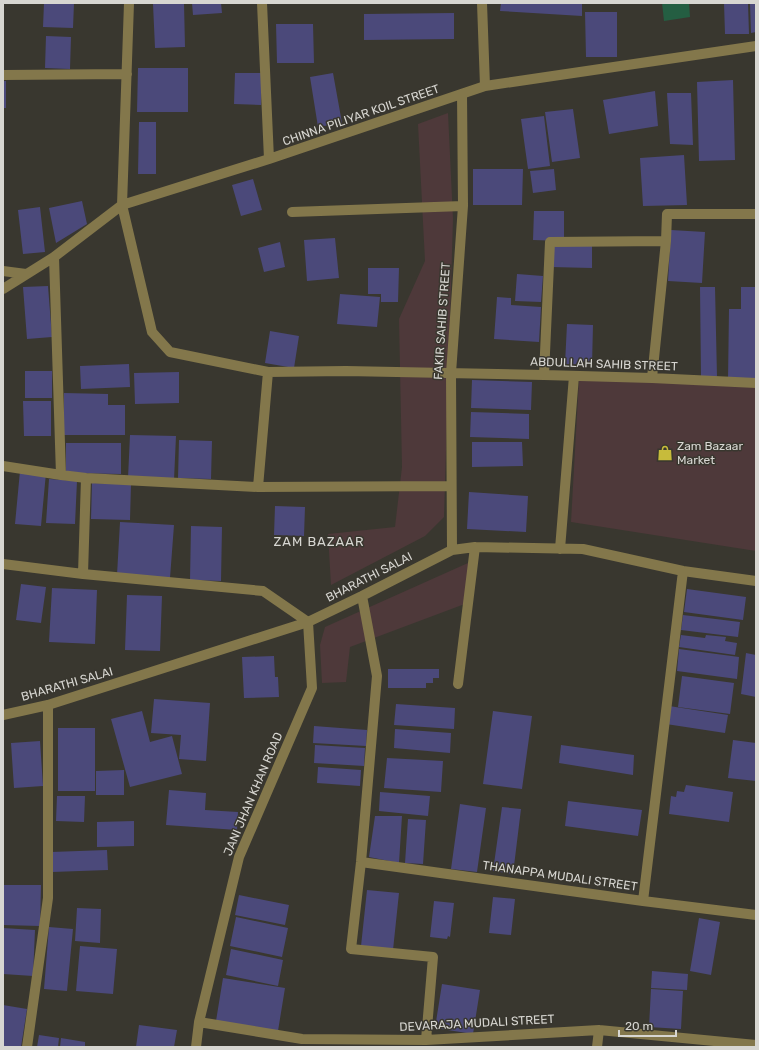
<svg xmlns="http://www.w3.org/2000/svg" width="759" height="1050" viewBox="0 0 759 1050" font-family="Rubik,sans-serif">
<rect width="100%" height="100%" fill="#39372f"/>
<path fill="#4e393a" d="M448,113L453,219L444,517L425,536L331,585L328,534L395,527L402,467L399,319L425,261L418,124Z
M579,379L756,385V551L571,522Z
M468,563L470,602L350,647L346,682L322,683L320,645L325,627Z"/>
<path fill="#245e42" d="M662,3H689L690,17L664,21Z"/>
<path fill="#4b497a" d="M44,3H74L73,28L43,27Z
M184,3L185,47L155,48L153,4Z
M192,3H221L222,13L193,15Z
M501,3H582V16L500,11Z
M724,3H748L749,34H725Z
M750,3H756V32L751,33Z
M585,12H617V57H586Z
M454,13V39L364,40V14Z
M276,24H313L314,63H277Z
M46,36L71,37L70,69L45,68Z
M138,68H188V112H137Z
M235,73H262L261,105L234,104Z
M333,73L342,123L318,127L310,77Z
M733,80L735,160L699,161L697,82Z
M3,81H6V108H3Z
M655,91L658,126L609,134L603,100Z
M667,93H691L693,145L670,144Z
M573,109L580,158L552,162L545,112Z
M544,116L550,166L528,169L521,119Z
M139,122H156V174H138Z
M684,155L687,205L643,206L640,158Z
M473,169H523L522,205H473Z
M554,169L556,190L533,193L530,171Z
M253,179L262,210L241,216L232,185Z
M82,201L87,224L56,243L49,208Z
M40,207L45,252L23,254L18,210Z
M534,211H564V241L533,240Z
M671,230L705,232L702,283L668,281Z
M335,238L339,278L307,281L304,240Z
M280,242L285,267L264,272L258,248Z
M552,244L592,245V268L551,267Z
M368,268H399L398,302H381V294H368Z
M517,274L543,276L541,302L515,301Z
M48,286L52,337L27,339L23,287Z
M700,287H715L717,377H701Z
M741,287H756V380H728L729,309H741Z
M340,294L380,297L377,327L337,324Z
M497,297L511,298V305L541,307L539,342L494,339Z
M567,324L593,325L592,365L565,364Z
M270,331L299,336L294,368L265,363Z
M129,364L130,387L81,389L80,366Z
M25,371H52V398H25Z
M179,372V403L135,404L134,373Z
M472,380L532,382L531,410L471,408Z
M64,393L108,394V405H125V435H64Z
M23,401H51V436H24Z
M471,412L529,414V439L470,437Z
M130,435L176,436L174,480L128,478Z
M179,440L212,441L211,479L178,478Z
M472,442H522L523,466L472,467Z
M66,443H121V474L66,473Z
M20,471L46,473L41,526L15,524Z
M49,479L77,481L75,524L46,523Z
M92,483L131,484L130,520L91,519Z
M469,492L528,496L526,532L467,529Z
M275,506L305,507L304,536L274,535Z
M120,522L174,525L170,578L117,575Z
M191,526L222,527L221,581L190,580Z
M21,584L46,587L41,623L16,620Z
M52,588L97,590L95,644L49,642Z
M687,589L746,597L743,620L684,612Z
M127,595L162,596L160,651L125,650Z
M683,615L740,622L738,637L681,630Z
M681,635L705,638L706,635L726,637L725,641L737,643L735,655L679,647Z
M679,649L739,657L737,679L677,671Z
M746,653L756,655V684L755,690H756V697L741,694Z
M274,656L275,677H278L279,697L244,698L242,657Z
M388,669H439V678H433V683H426V688H388Z
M682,676L734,683L730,714L678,707Z
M154,699L210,703L206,761L179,759L181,735L151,733Z
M396,704L455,708L454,729L394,725Z
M669,706L728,715L725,733L666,724Z
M142,711L150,742L172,736L182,774L130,787L111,719Z
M493,711L532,716L522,789L483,784Z
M314,726L367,730L366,746L313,743Z
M58,728H95V791H58Z
M395,729L451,733L450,753L394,748Z
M733,740L756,743V781L728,778Z
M40,741L43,786L14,788L11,743Z
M315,745L365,748L364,766L314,763Z
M561,745L634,755L633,775L559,763Z
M387,758L443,761L441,792L384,788Z
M318,767L361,770L360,786L317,783Z
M124,770V795H96V771Z
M686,785L733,792L729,822L669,814L671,796L676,797L677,791L684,792Z
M169,790L206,793L205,810L238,812L237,830L166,825Z
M380,792L430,796L428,816L379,811Z
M57,796H85L84,822L56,821Z
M568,801L642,810L638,836L565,826Z
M460,804L486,808L477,872L451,869Z
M502,807L521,809L513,874L493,871Z
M375,816H402L399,863L369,857Z
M408,819L426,820L423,864L405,863Z
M134,821V846L97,847V822Z
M107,850L108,870L52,872L51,852Z
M3,885H41L40,926L3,925Z
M367,890L399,893L393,950L361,946Z
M239,895L289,905L285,925L235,915Z
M493,897L515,899L511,935L489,933Z
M434,901L454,903L450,937L448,936L447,939L430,937Z
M77,908L101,909L100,943L75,941Z
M236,917L288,928L282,957L230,946Z
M699,918L720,922L711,975L690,971Z
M49,927L73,929L67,991L44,989Z
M3,928L35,930L33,976L3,974Z
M80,946L117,949L113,994L76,991Z
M231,949L283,960L278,986L226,975Z
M652,971L688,974L687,990L651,988Z
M223,978L285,988L278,1031L216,1021Z
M442,984L480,990L473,1034L435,1028Z
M651,989L683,991L681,1029L649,1027Z
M3,1005L27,1009L21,1047H3Z
M139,1025L177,1030L174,1047H136Z
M39,1035L59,1038L58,1047H37Z
M61,1038L85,1042V1047H60Z"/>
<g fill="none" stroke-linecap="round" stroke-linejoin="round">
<path stroke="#83774b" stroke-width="10" d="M129,3L122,205L152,332L170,352L268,372L346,371L544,375L652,378L756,383
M262,3L269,159
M482,3L485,86
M3,75L127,74
M292,212L463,206
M54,257L61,475L86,478L258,487L451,486
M3,271L26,274
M3,289L54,257L122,205L269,159L485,86L756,46
M544,375L550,242L666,241
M652,378L666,241L667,214H756
M3,466L61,475
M258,487L268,372
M560,549L574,376
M452,550L451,373L463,206L462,94
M3,564L83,574L263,591L308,622L312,688L239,857L199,1022L196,1047
M83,574L86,478
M362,596L377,676L361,862L351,949L433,957L426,1040
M458,684L475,547
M3,715L48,705L308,622L362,596L452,550L475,547L583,549L683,571L756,581
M361,862L643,901L756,915
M643,901L683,571
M199,1022L302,1039L426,1040L599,1030L756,1045
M27,1047L48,898V705
M597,1047L599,1030"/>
</g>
<defs>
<symbol id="shop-bare" viewBox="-9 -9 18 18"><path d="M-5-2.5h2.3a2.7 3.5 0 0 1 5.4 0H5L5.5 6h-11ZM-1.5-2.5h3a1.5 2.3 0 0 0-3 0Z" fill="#c7bb3b" stroke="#39372f" stroke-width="2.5" paint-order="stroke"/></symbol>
</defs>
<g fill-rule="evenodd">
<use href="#shop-bare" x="654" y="442" width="22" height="22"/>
</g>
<g text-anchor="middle" stroke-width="3" stroke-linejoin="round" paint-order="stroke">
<g font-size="12" fill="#d7d6d1" stroke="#39372f">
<text transform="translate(361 115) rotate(-19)" y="4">CHINNA PILIYAR KOIL STREET</text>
<text transform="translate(442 321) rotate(-86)" y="4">FAKIR SAHIB STREET</text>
<text transform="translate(604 364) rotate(2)" y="4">ABDULLAH SAHIB STREET</text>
<text transform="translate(369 577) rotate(-27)" y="4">BHARATHI SALAI</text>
<text transform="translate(67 684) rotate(-16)" y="4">BHARATHI SALAI</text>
<text transform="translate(253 794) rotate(-67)" y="4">JANI JHAN KHAN ROAD</text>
<text transform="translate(560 876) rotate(8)" y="4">THANAPPA MUDALI STREET</text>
<text transform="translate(477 1023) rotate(-3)" y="4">DEVARAJA MUDALI STREET</text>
</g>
<g font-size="12" fill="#d7d6d1" stroke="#39372f" text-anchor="start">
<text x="677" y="450">Zam Bazaar<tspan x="677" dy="14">Market</tspan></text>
</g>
<g font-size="13" letter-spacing="1" fill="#d7d6d1" stroke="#39372f">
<text x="319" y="546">ZAM BAZAAR</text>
</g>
</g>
<rect width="759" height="1050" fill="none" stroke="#d7d6d1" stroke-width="8"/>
<path d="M619 1030v6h57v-6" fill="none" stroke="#d7d6d1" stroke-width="2"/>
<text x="625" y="1030" font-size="12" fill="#d7d6d1" stroke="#39372f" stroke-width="3" paint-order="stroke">20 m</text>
</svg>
